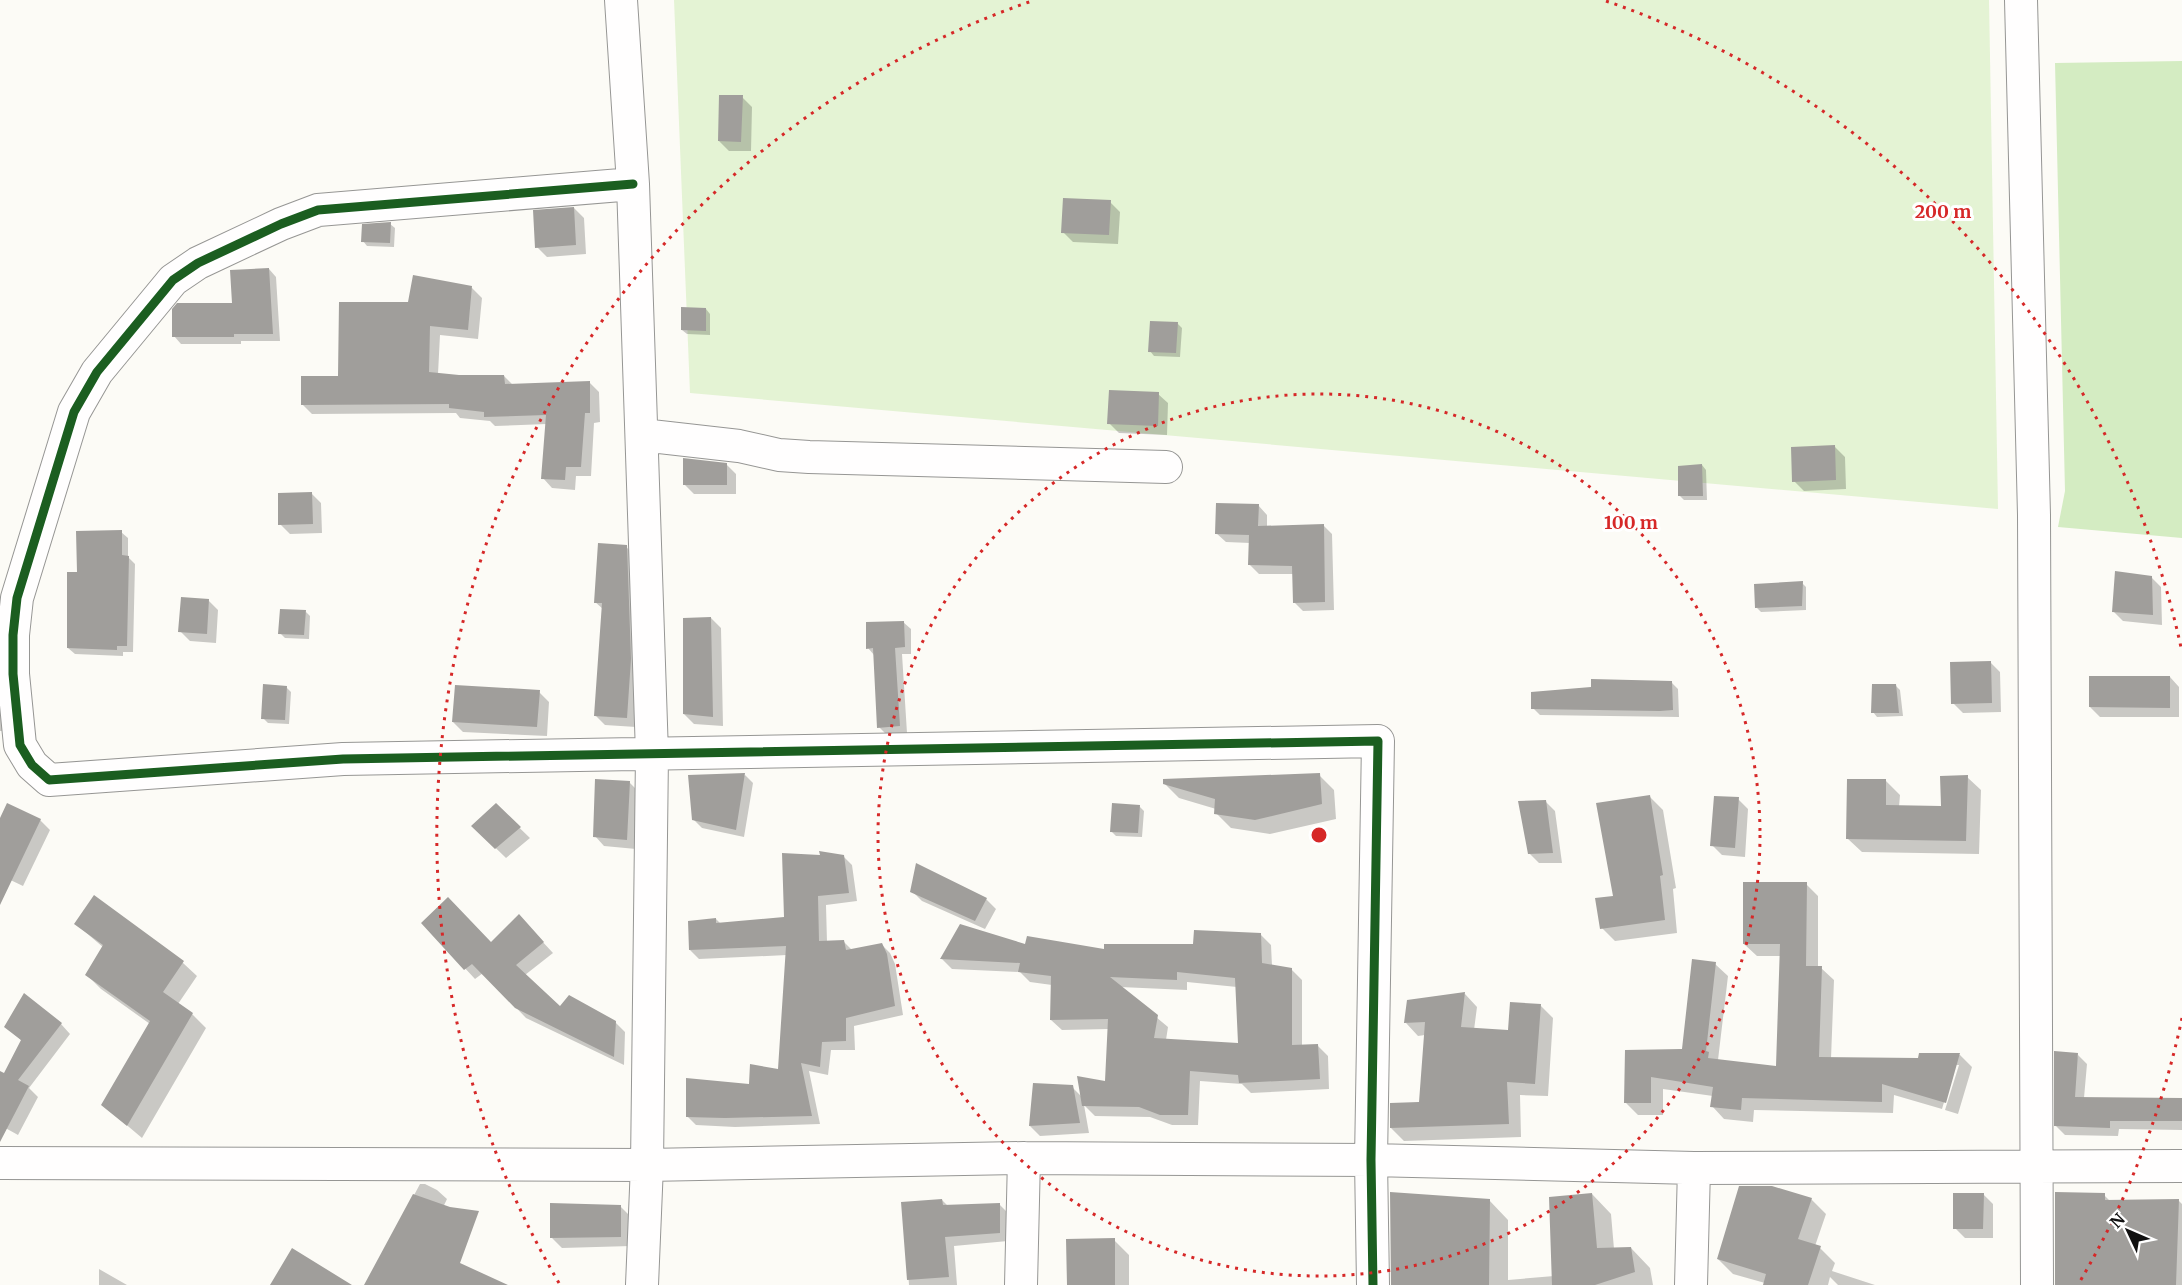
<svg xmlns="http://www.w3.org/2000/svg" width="2182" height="1285" viewBox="0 0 2182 1285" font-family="Merriweather,serif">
<rect width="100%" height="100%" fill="#fcfbf6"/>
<path fill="#e4f3d4" d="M674,0H1989L1998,509L690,393Z"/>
<path fill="#d4ecc2" d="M2182,61V538L2058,527L2065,491L2055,63Z"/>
<path fill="#0003" fill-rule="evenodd" d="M742,97L752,107L751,151H729L719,141Z
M1110,202L1120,212L1118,244L1073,242L1063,232Z
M574,208L584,218L586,254L547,257L537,247Z
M390,224L395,228L394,247L367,246L363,241Z
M269,269L276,277L280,341H241V344H181L174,336L234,305Z
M472,288L482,298L478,339L440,335L438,374L459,376H504L513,385L589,382L599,392L600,422L594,423L591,476H576L575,490L552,488L543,478L547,424L495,426L490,421L460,418L456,413L312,414L302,404L340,377L409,304Z
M706,309L710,314V335L687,334L682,330Z
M1177,323L1182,328L1180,357L1154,356L1150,351Z
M1158,394L1168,403L1167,435L1119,433L1109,423Z
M1835,447L1845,457L1846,489L1804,491L1794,481Z
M726,464L736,474V494H694L684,484Z
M1702,465L1706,470L1707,500H1684L1679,495Z
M311,493L321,503L322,533L290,534L280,524Z
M1258,505L1267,515V527L1323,525L1332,534L1334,610L1303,611L1294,602V574H1259L1249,564L1250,543L1226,542L1216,533Z
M121,532L128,538V557L135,564L133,652H123V656L75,654L68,648L78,574Z
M626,547L636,556V727L605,725L596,716L603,609L595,602Z
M2151,577L2161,587L2162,625L2123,621L2113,611Z
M1802,583L1806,587V610L1761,612L1757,608Z
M208,600L218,610L216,643L190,641L180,631Z
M306,612L310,616L309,639L285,638L280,633Z
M711,618L721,628L723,726L694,724L684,714Z
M903,622L911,629V654H902L907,733L886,734L879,727L874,655L868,648Z
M1990,662L2000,672L2001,712L1963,713L1953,703Z
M2170,677L2179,687V717H2100L2090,707Z
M1671,682L1678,689L1679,717L1540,715L1533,708L1593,689Z
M1895,685L1900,690L1903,716L1877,717L1873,712Z
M286,687L291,692L289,724L268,723L263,718Z
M539,692L549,702L547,736L463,732L453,722Z
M0,702L4,731H0Z
M745,775L753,783L744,837L702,828L694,820Z
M1319,775L1334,790L1336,819L1270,834L1231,828L1216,813V809L1179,798L1164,783Z
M1967,777L1981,790L1979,854L1862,852L1848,839L1886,781L1900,795L1899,807H1942Z
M629,782L639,792L636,849L604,846L595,836Z
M1649,796L1663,810L1676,888L1673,889L1677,933L1615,941L1602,928L1615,897Z
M1738,799L1748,809L1745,857L1722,855L1712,845Z
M1545,801L1555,811L1562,863H1539L1529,853Z
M496,805L530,838L506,858L473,826Z
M1139,806L1144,811L1142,837L1116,836L1111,831Z
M40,820L50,830L23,886L0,875V822Z
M843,856L852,865L857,901L826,905L827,942L843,941L852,950L881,944L890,953L895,964L903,1015L854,1026L855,1050H831L828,1075L809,1071L820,1124L735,1127L696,1125L687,1116L780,1071L787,955L699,959L690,950L716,919L721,924L786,918Z
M1806,884L1818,896V968H1821L1834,980L1831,1059H1919L1921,1054L1960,1055L1972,1067L1958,1114L1945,1110L1959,1065H1955L1942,1109L1894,1095L1893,1113L1754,1110L1753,1122L1724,1119L1712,1106L1713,1096L1663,1089V1115H1638L1626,1103V1051H1683L1715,964L1728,976L1718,1060L1778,1067L1781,956H1757L1744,944Z
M912,891L986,899L996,909L985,929L922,901Z
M94,897L183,963L197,976L178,1004L192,1014L206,1028L142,1138L103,1105L150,1024L101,989L87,975L104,948L76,924Z
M423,923L491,944L528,926L553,953L525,975L560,1009L615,1022L625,1032L624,1065L526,1018L483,973L475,979Z
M1260,934L1271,945L1272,966L1291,969L1302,980V1046L1317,1045L1328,1056L1329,1089L1251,1093L1242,1084L1200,1081L1198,1125H1172L1150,1117L1095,1116L1084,1105L1089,1133L1040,1136L1030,1126L1072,1087L1082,1097L1106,1083L1109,1029L1062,1030L1051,1020L1052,985L1030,982L1020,972L952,969L942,959L1026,946L1105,951L1195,945ZM1187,982L1237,987L1239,1045L1166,1040L1168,1027L1120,987L1187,990Z
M1465,994L1477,1007L1474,1030L1509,1032L1540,1005L1553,1018L1548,1096L1520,1095L1521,1137L1404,1141L1391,1128L1421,1103L1425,1035L1418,1036L1406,1023Z
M61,1024L70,1034L29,1088L38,1097L18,1135L0,1125V1083L22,1041L6,1027Z
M2078,1055L2087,1064L2084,1098L2182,1100V1130L2119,1129L2118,1136L2065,1135L2056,1126Z
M420,1184H425L437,1190L447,1199L406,1285H366Z
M1592,1194L1611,1214L1614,1249L1631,1248L1650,1268L1653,1285H1392L1489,1200L1508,1220V1280L1554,1276Z
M1983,1194L1993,1204V1238H1965L1955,1228Z
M2104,1195L2111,1202L2179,1201L2182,1204V1285H2056Z
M1811,1199L1826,1214L1815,1246L1820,1248L1835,1263L1832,1271L1875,1285H1838L1830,1277L1828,1285H1764L1765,1283L1733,1274L1718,1259Z
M942,1200L948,1206L1000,1205L1009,1214L1008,1241L954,1246L957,1285H909L903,1203Z
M620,1206L630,1216L631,1246L562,1248L552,1238Z
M1114,1240L1129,1255V1285H1068Z
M99,1269L127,1285H99Z"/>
<path fill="#a09e9b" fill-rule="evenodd" d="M719,95H743L741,142L718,141Z
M1063,198L1111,200L1109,235L1061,233Z
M574,207L576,245L535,248L533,210Z
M391,222L390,243L361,242L362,224Z
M269,268L273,334H234V337H172V309L177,303H232L230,270Z
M413,275L472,286L468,330L430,326L429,372L459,375H504L505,384L590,381V413H585L581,467H566L565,480L541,479L546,415L484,417V412L449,408V404L301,405V376H338L339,302H408Z
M681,307L706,308V331L681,330Z
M1150,321L1178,322L1176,353L1148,352Z
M1109,390L1159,392L1158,426L1107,424Z
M1835,445L1836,480L1792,482L1791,447Z
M683,458L727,463V485H683Z
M1702,464L1703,496H1678V466Z
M312,492L313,524L278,525V493Z
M1216,503L1259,504L1258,526L1324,524L1325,602L1293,603L1292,566L1248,565L1249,535L1215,534Z
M122,530V555L129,556L127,646H117V650L67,648V572H77L76,531Z
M598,543L627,545L631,659L627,718L594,716L602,603H594Z
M2115,571L2152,576L2153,615L2112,612Z
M1803,581L1802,606L1755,608L1754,584Z
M181,597L209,599L207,634L178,632Z
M280,609L306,610L304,635L278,634Z
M711,617L713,717L683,714V618Z
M904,621L905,647L895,648L900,726L877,728L873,648L866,649V622Z
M1991,661L1992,703L1951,704L1950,662Z
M2089,676H2170V708L2089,707Z
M1591,679L1672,681L1673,710L1660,711L1531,709V692L1591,687Z
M263,684L287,686L285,720L261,719Z
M1872,684H1896L1899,713H1871Z
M455,685L540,690L537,727L452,722Z
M745,773L736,830L692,820L688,775Z
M1320,773L1322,804L1255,820L1214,814L1215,799L1163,784V779Z
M1968,775L1966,841L1846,839L1847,779H1886V805L1941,806L1940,776Z
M595,779L630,781L627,840L593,837Z
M1650,795L1663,875L1660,876L1665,920L1600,929L1595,898L1613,896L1596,803Z
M1714,796L1739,797L1735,848L1710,846Z
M1546,800L1553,853L1528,854L1518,801Z
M7,803L41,819L0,905V818Z
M496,803L521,827L495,849L471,826Z
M1112,803L1140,805L1138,833L1110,832Z
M819,851L844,855L849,893L818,896L819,941L844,940L846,950L882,943L887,954L895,1006L846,1018V1041L822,1042L820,1067L801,1063L812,1116L725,1118L686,1117V1078L749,1084L750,1064L778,1069L786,946L689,950L688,921L716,918V923L784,917L782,853L820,855Z
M916,863L987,898L975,921L910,892Z
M1743,882H1807L1806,966H1822L1819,1057L1918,1058L1919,1053H1960L1946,1103L1882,1084V1102L1742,1098L1741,1110L1710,1107L1713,1087L1651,1077V1103H1624L1625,1050L1682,1049L1692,959L1716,962L1706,1051L1709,1052L1708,1058L1776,1066L1780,944H1743Z
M94,895L184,961L163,992L193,1013L127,1126L101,1105L150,1021L85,975L103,945L74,924Z
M448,897L491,942L519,914L544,942L516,965L560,1006L569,995L616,1021L614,1057L515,1008L472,964L464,970L421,923Z
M960,924L1025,944L1027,936L1104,949V944H1193L1194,930L1261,933L1262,963L1292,968V1045L1318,1044L1320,1079L1239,1083L1238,1075L1190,1071L1188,1115H1160L1139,1107L1082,1106L1077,1076L1105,1081L1108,1019L1050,1020L1051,976L1018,972L1020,963L940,959ZM1177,972L1235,978L1238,1043L1154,1038L1158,1015L1110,977L1177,980Z
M1465,992L1461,1027L1508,1030L1510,1002L1541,1004L1535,1084L1507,1082L1509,1124L1390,1128V1103L1419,1102L1425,1022L1404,1023L1407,1000Z
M24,993L62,1023L18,1080L29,1086L0,1142V1071L4,1073L21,1040L4,1027Z
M2054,1051L2078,1053L2075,1097L2182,1098V1121H2110V1128L2054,1126Z
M1033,1083L1073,1085L1080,1123L1029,1126Z
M1739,1186H1772L1812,1198L1798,1239L1821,1246L1808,1285H1763L1766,1274L1717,1259Z
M1390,1192L1490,1199L1489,1285H1391Z
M2055,1192L2105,1193V1200L2179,1199L2176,1285H2055Z
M1592,1193L1597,1248L1631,1247L1635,1272L1595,1285H1552L1549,1197Z
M1953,1193H1984L1983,1229H1953Z
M413,1194L450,1207L479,1211L460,1263L508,1285H364Z
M942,1199L943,1205L1000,1203V1233L945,1237L949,1277L907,1280L901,1202Z
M550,1203L621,1205V1237L550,1238Z
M1115,1238V1285H1067L1066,1239Z
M292,1248L352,1285H270Z"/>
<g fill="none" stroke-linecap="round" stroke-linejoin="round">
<defs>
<path id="street" d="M621,0L633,184L652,754L647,1165L642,1285
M2021,0L2034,515L2037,1285
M633,184L318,210L281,224L198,263L173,280L97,372L74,412L17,598L13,635V674L20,745L32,765L49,780L343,759L1378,741L1371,1160L1373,1285
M642,435L739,446L779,455L809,457L1166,467
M0,1163L647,1165L1024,1158L1371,1160L1694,1168L2182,1166
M1021,1285L1024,1158
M1691,1285L1694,1168"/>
</defs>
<use href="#street" stroke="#969694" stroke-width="34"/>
<use href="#street" stroke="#fffefe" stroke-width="32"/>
<defs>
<path id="cycleway" d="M633,184L318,210L281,224L198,263L173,280L97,372L74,412L17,598L13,635V674L20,745L32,765L49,780L343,759L1378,741L1371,1160L1373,1285"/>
</defs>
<use href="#cycleway" stroke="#fff" stroke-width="13"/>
<use href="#cycleway" stroke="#1b5e20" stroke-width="9"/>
</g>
<g fill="none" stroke="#d62828" stroke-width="3" stroke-dasharray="3 6">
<circle cx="1319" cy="835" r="441"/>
<path d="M2182 1018A882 882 0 0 1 2079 1283M559 1283A882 882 0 0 1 1032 1M1606 1A882 882 0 0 1 2182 652"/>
</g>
<circle cx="1319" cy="835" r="9" fill="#d62828" stroke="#fff" stroke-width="3"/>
<g font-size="18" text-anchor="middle" font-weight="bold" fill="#d62828" stroke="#fff" stroke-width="6" stroke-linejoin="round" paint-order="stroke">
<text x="1943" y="218">200 m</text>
<text x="1631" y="529">100 m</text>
</g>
<g transform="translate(2128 1231) rotate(314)" stroke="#ffffff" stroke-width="4.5" paint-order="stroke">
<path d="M0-4.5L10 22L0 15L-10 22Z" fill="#101010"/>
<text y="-9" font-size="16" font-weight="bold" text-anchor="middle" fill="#101010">N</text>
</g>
</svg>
